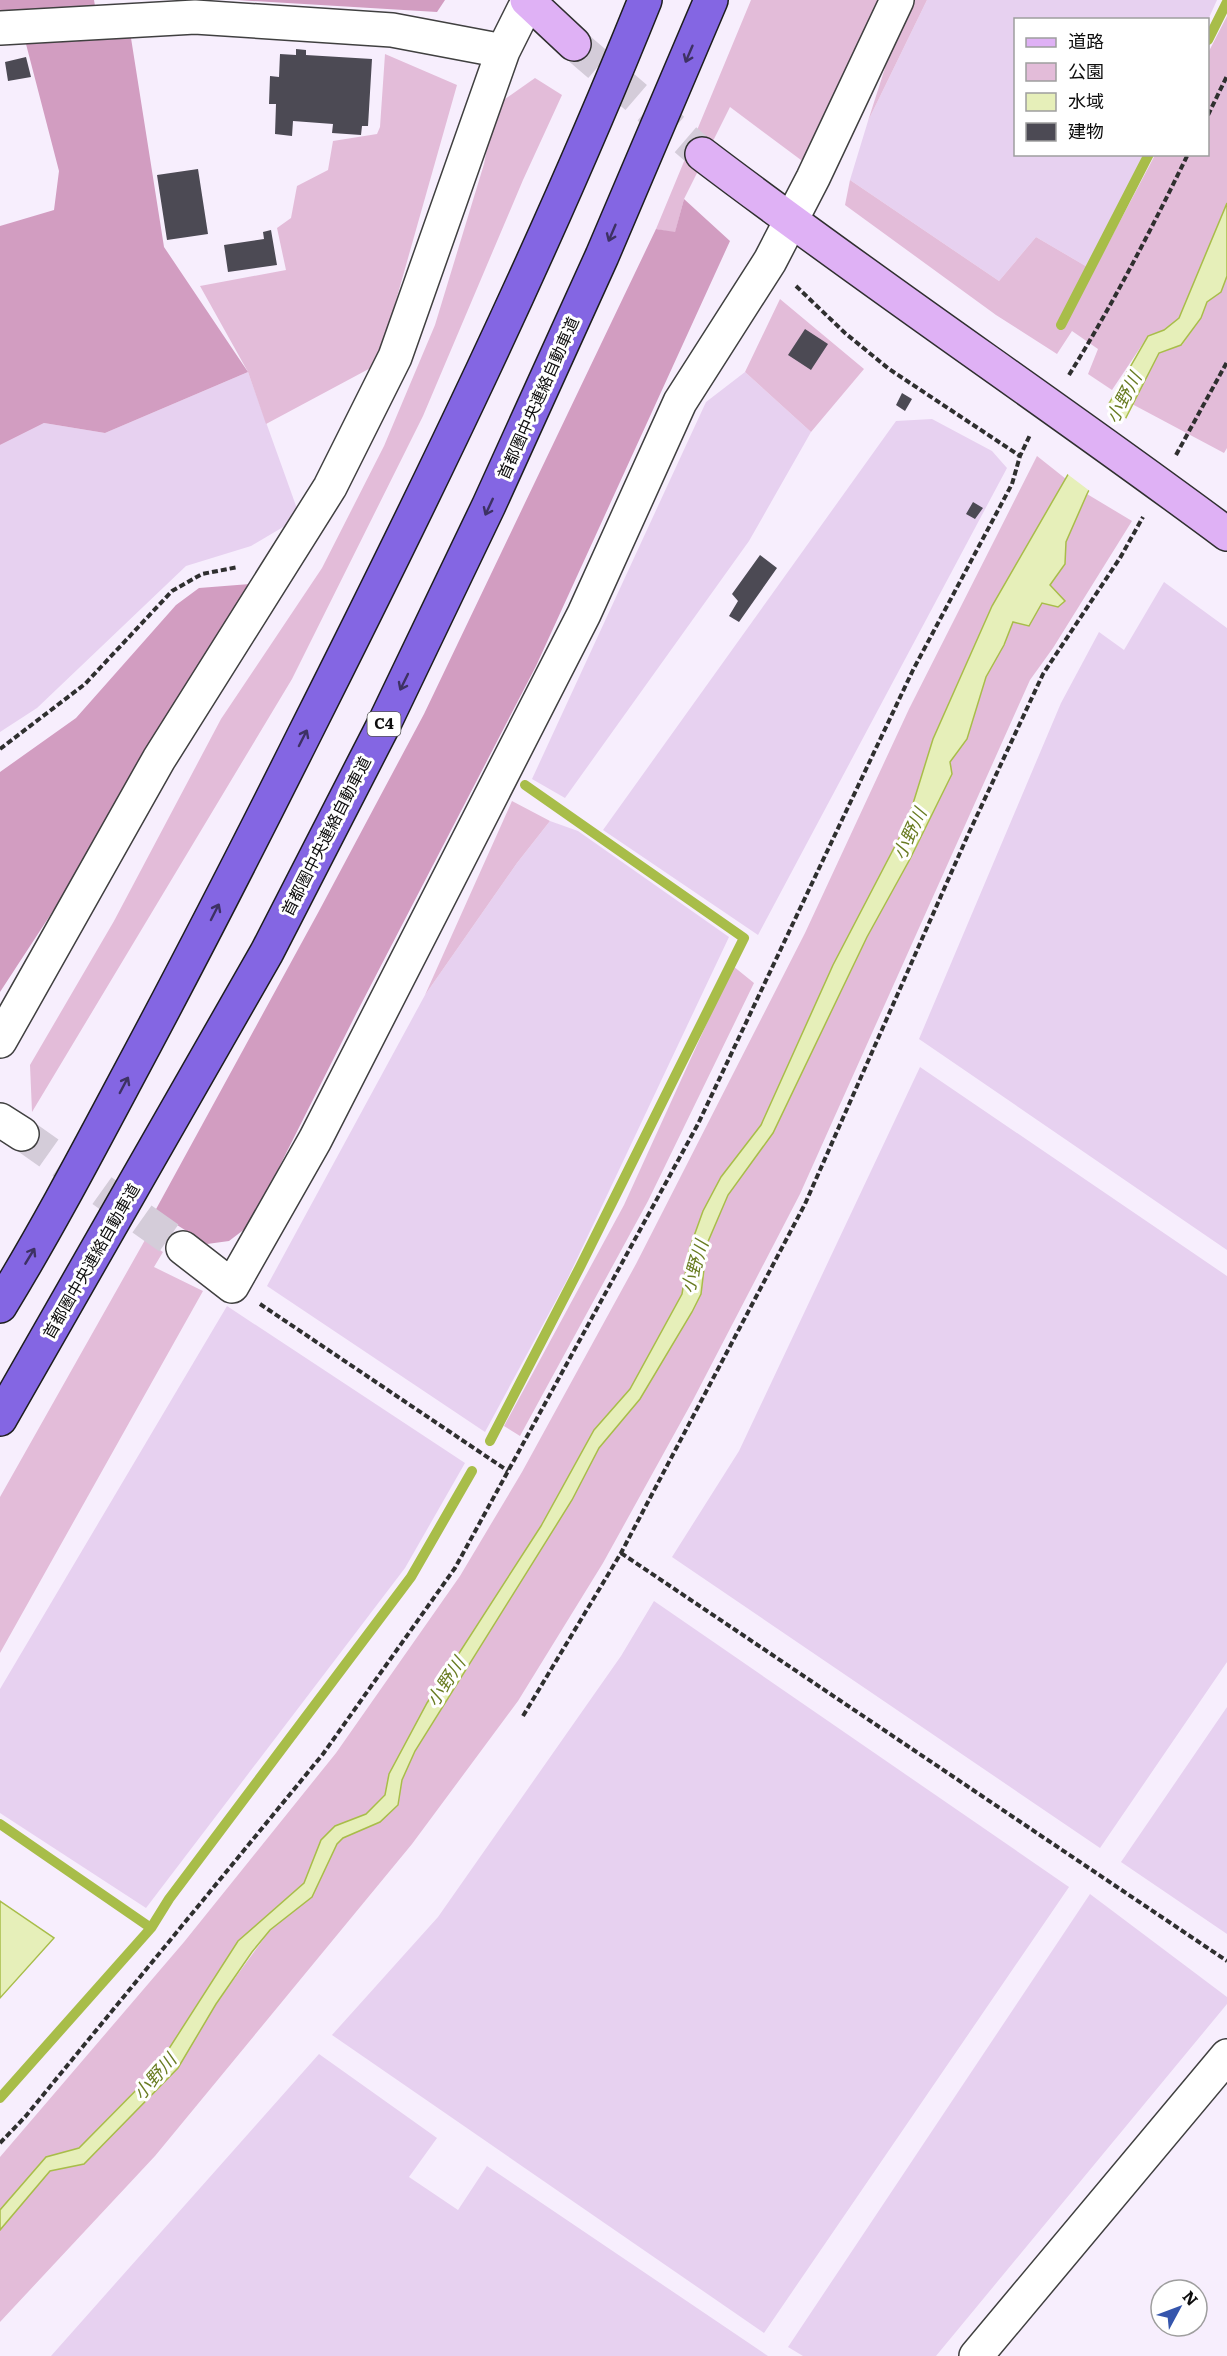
<svg xmlns="http://www.w3.org/2000/svg" width="1227" height="2356" viewBox="0 0 1227 2356" font-family="Literata,'Noto Sans JP',serif">
<rect width="100%" height="100%" fill="#f7eefd"/>
<path fill="#e7d1f0" d="M927,0H1217L1208,20H1016V154L1143,155L1089,268L1036,237L999,281L850,180L868,121Z
M248,372L300,517L251,546L186,566L37,708L0,732V445L44,423L105,433Z
M745,372L811,432L749,541L565,798L532,779L706,402Z
M932,419L992,451L1007,468L758,935L603,830L896,421Z
M1164,582L1227,628V1250L919,1039L1061,703L1099,632L1124,650Z
M550,821L578,831L729,937L567,1280L485,1432L267,1286L425,995L517,863Z
M920,1067L1227,1276V1662L1100,1848L672,1557L739,1451Z
M227,1306L465,1463L405,1568L146,1908L0,1813V1689Z
M654,1601L1069,1887L764,2333L332,2035L438,1917L621,1656Z
M1227,1707V1934L1121,1862Z
M1090,1894L1227,1997V2004L936,2356H803L788,2347Z
M319,2054L437,2138L409,2177L458,2210L487,2166L768,2356H51Z"/>
<path fill="#e3bcd9" d="M751,0H885L805,163L730,107L684,199L675,233L656,229Z
M910,0H927L868,121L901,18Z
M1227,16V203L1179,318L1164,330L1148,336L1112,390L1088,374L1098,349L1072,331L1057,354L996,315L845,205L850,180L999,281L1036,237L1089,268L1092,274L1155,155L1208,154V53Z
M385,54L457,85L378,364L266,424L248,372L200,286L286,270L277,228L291,218L297,186L328,170L333,141L377,134L380,127Z
M535,78L562,95L523,180L423,416L292,679L32,1112L30,1065L114,921L221,719L322,568L384,446L435,325L484,164L495,106Z
M1227,276V448L1224,453L1132,404L1159,353L1182,345L1201,318L1207,302L1221,292Z
M780,299L864,369L811,432L745,372Z
M1037,456L1066,479L992,606L933,739L907,823L833,965L761,1125L721,1177L689,1250L682,1294L630,1389L594,1430L541,1526L389,1774L385,1795L366,1814L335,1826L321,1840L304,1883L238,1941L154,2072L79,2148L46,2157L0,2210V2157L184,1942L336,1753L460,1576L522,1472L636,1264L805,933L909,709Z
M1087,494L1132,521L1053,648L1030,680L800,1194L692,1402L603,1563L518,1701L412,1844L155,2156L0,2322V2230L50,2171L84,2164L216,2004L270,1930L312,1897L337,1844L343,1838L380,1822L398,1805L402,1780L415,1751L572,1500L599,1448L640,1399L692,1312L701,1294L707,1244L728,1195L773,1133L867,937L910,859L952,774L950,762L967,739L986,676L1004,645L1013,621L1042,602L1058,607L1064,601L1049,585L1065,564L1066,542Z
M512,801L550,821L517,863L425,995Z
M733,966L754,983L648,1201L520,1436L504,1426L624,1205Z
M145,1240L163,1252L154,1267L203,1291L0,1653V1497Z"/>
<path fill="#d29dc1" d="M0,0H94L95,6L0,16Z
M237,0H445L437,12Z
M131,38L164,247L248,372L105,433L44,423L0,445V226L54,210L59,171L26,44Z
M684,199L730,241L536,666L357,1012L250,1225L229,1241L207,1244L155,1211L319,911L424,714L656,229L675,232Z
M250,584L115,816L0,992V772L76,718L176,605L199,588Z"/>
<path fill="#e6efb9" stroke="#a8bd49" stroke-width="1.5" d="M1227,203V276L1221,292L1207,302L1201,318L1181,345L1159,353L1087,494L1066,542L1065,564L1050,585L1065,601L1058,607L1042,603L1029,626L1013,622L1004,645L986,677L967,739L950,762L952,774L910,859L867,937L773,1133L728,1195L707,1244L701,1294L692,1312L640,1399L599,1448L572,1500L415,1751L402,1780L398,1805L380,1822L343,1838L337,1844L312,1897L270,1930L252,1952L216,2004L178,2068L84,2164L50,2171L0,2230V2210L46,2157L79,2148L154,2072L238,1941L304,1883L321,1840L335,1826L366,1814L385,1795L389,1774L427,1703L541,1526L594,1430L630,1389L682,1294L689,1250L703,1211L721,1177L761,1125L833,965L907,823L933,739L992,606L1148,336L1164,330L1179,318Z
M0,1901L54,1938L0,1998Z"/>
<path fill="#f7eefd" d="M1106,404L1128,420L1091,492L1066,473Z"/>
<g fill="none" stroke-linecap="round" stroke-linejoin="round">
<path stroke="#a8bd49" stroke-width="10" d="M1208,40L1227,2
M1061,325L1149,154
M490,1441L580,1267L744,938L525,785
M0,1824L151,1928
M0,2098L151,1928L169,1899L411,1577L472,1471"/>
</g>
<path fill="#4c4a54" d="M296,49L306,50V55L372,59L368,126H362L361,135L332,133L333,124L293,121L292,136L275,134L276,104H269L270,76L279,77L280,54L296,55Z
M26,57L31,77L8,81L5,62Z
M198,169L208,234L167,240L157,175Z
M271,230L277,265L228,272L224,245L264,239L263,232Z
M805,329L828,344L811,370L788,355Z
M902,393L912,399L905,411L896,405Z
M973,502L983,508L975,519L966,514Z
M760,555L777,568L739,622L729,616L738,601L732,594Z"/>
<g fill="none" stroke-linecap="round" stroke-linejoin="round">
<path stroke="#d4ccd9" stroke-width="33" stroke-dasharray="33 16" stroke-linecap="butt" d="M22,1134L183,1248"/>
<path stroke="#d4ccd9" stroke-width="33" stroke-dasharray="33 16" stroke-linecap="butt" d="M574,44L702,154"/>
<defs>
<path id="street" d="M0,28L195,17L392,30L503,51
M0,1041L159,759L330,487L395,357L503,51L528,1
M0,1120L22,1134
M183,1248L232,1286L315,1140L584,614L680,402L770,261L813,178L897,0
M976,2356L1227,2056"/>
<path id="secondary" d="M527,0L574,44
M702,154C874,285 1054,405 1227,534"/>
<path id="highway" d="M0,1306C46,1231 87,1153 128,1076C188,964 246,851 303,737C425,495 544,251 645,0
M0,1419L267,952L384,724L489,505L602,256L711,0"/>
</defs>
<use href="#street" stroke="#404040" stroke-width="36"/>
<use href="#secondary" stroke="#2f2f2f" stroke-width="36"/>
<use href="#highway" stroke="#1e1e1e" stroke-width="36"/>
<path stroke="#2f2f2f" stroke-width="4" stroke-dasharray="6 3" stroke-linecap="butt" d="M1208,115L1227,76
M796,286L845,333L889,369L1020,456
M1069,375C1113,304 1151,230 1188,154
M1176,455L1227,362
M0,749L85,684L172,591L202,574L238,567
M260,1304L508,1471
M621,1553L1227,1961
M523,1716L621,1553L805,1204L967,837L1043,674L1120,558L1143,517
M0,2143L25,2117L323,1754L455,1568L698,1124L913,670L1012,484L1020,456L1030,435"/>
<use href="#street" stroke="#fff" stroke-width="33"/>
<use href="#secondary" stroke="#dfb1f5" stroke-width="33"/>
<use href="#highway" stroke="#8466e3" stroke-width="33"/>
</g>
<defs><path id="oneway-shaft" d="M-6 0H5M1.5-3L5.5 0L1.5 3" fill="none" stroke-width="1.6" stroke-linecap="round" stroke-linejoin="round" transform="scale(1.5)"/></defs>
<g stroke="#3d3163">
<use href="#oneway-shaft" transform="translate(689 54) rotate(113)"/>
<use href="#oneway-shaft" transform="translate(612 233) rotate(113)"/>
<use href="#oneway-shaft" transform="translate(489 507) rotate(115)"/>
<use href="#oneway-shaft" transform="translate(404 682) rotate(116)"/>
<use href="#oneway-shaft" transform="translate(303 738) rotate(-63)"/>
<use href="#oneway-shaft" transform="translate(215 912) rotate(-63)"/>
<use href="#oneway-shaft" transform="translate(124 1085) rotate(-62)"/>
<use href="#oneway-shaft" transform="translate(30 1256) rotate(-59)"/>
</g>
<g text-anchor="middle" stroke-width="6" stroke-linejoin="round" paint-order="stroke">
<rect fill="#fff" stroke="#565656" stroke-width="1.5" x="367.5" y="712" width="33" height="24" rx="4.5"/>
<g font-size="15" font-weight="bold" fill="#0d0d0d">
<text x="384" y="729">C4</text>
</g>
<g font-size="16" fill="#0d0d0d" stroke="#fff">
<text transform="translate(538 398) rotate(-66)" y="6">首都圏中央連絡自動車道</text>
<text transform="translate(326 836) rotate(-63)" y="6">首都圏中央連絡自動車道</text>
<text transform="translate(91 1261) rotate(-60)" y="6">首都圏中央連絡自動車道</text>
</g>
<g font-size="18" font-style="italic" fill="#697c22" stroke="#fff">
<text transform="translate(1124 398) rotate(-62)" y="6">小野川</text>
<text transform="translate(910 834) rotate(-65)" y="6">小野川</text>
<text transform="translate(695 1267) rotate(-74)" y="6">小野川</text>
<text transform="translate(446 1682) rotate(-57)" y="6">小野川</text>
<text transform="translate(155 2077) rotate(-49)" y="6">小野川</text>
</g>
</g>
<rect x="1014" y="18" width="195" height="138" fill="#ffffff" stroke="#9e9e9e" stroke-width="1.5"/>
<rect x="1026" y="38" width="30" height="9" fill="#dfb1f5" stroke="#9e9e9e" stroke-width="1.5"/>
<text x="1068" y="48" font-size="18" fill="#0d0d0d">道路</text>
<rect x="1026" y="63" width="30" height="18" fill="#e3bcd9" stroke="#9e9e9e" stroke-width="1.5"/>
<text x="1068" y="78" font-size="18" fill="#0d0d0d">公園</text>
<rect x="1026" y="93" width="30" height="18" fill="#e6efb9" stroke="#9e9e9e" stroke-width="1.5"/>
<text x="1068" y="108" font-size="18" fill="#0d0d0d">水域</text>
<rect x="1026" y="123" width="30" height="18" fill="#4c4a54" stroke="#9e9e9e" stroke-width="1.5"/>
<text x="1068" y="138" font-size="18" fill="#0d0d0d">建物</text>
<g transform="translate(1179 2308) rotate(49)"><circle r="28" fill="#ffffff" stroke="#9e9e9e" stroke-width="1.5"/>
<path d="M0-4.5L10 22L0 15L-10 22Z" fill="#3555ac"/>
<text y="-9" font-size="16" font-weight="bold" text-anchor="middle" fill="#0d0d0d">N</text>
</g>
</svg>
